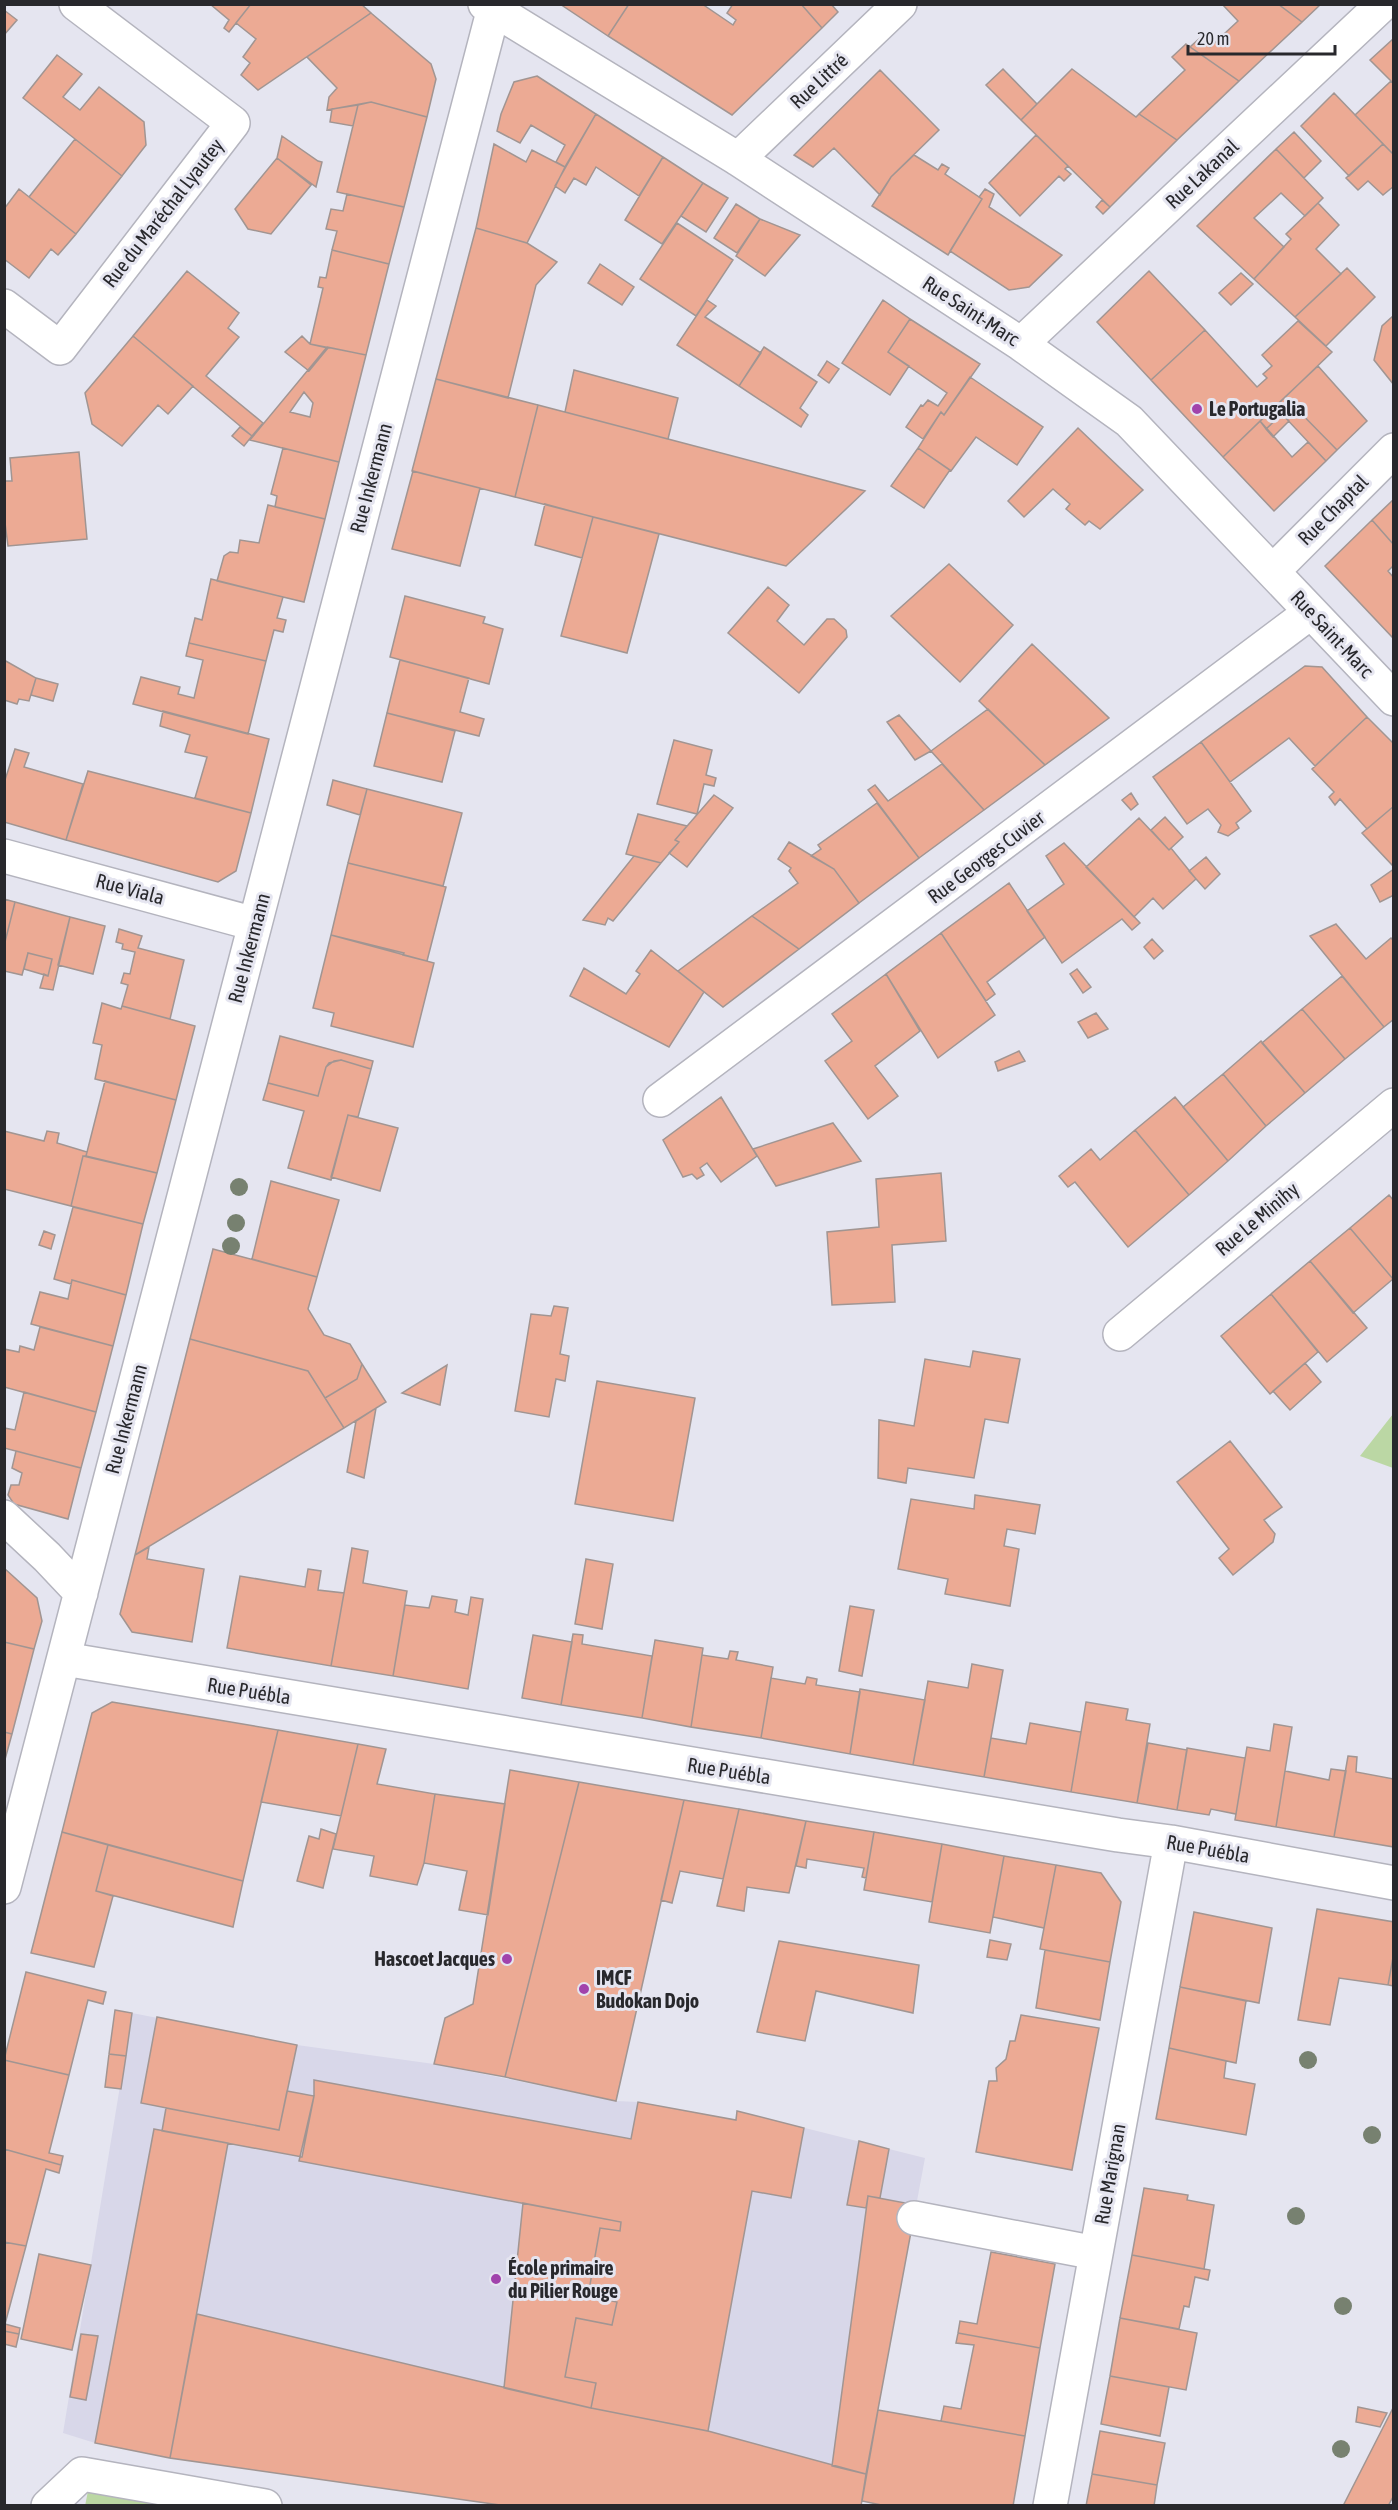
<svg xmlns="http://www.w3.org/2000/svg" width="1398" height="2510" viewBox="0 0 1398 2510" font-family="'Asap Condensed',sans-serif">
<rect width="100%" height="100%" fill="#e5e5f0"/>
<path fill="#d8d7e9" d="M132,2013L297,2045L434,2064L616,2101L638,2102L735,2120L737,2111L925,2158L866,2474L507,2505L170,2458L95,2443L63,2433Z"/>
<path fill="#bbd7a4" d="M1393,1414V1468L1360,1456Z
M88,2491L168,2506H85Z"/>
<path fill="#ecaa94" stroke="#a19592" stroke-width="1.5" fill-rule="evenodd" d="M210,4H251L229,32L224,28L229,20Z
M251,4H361L371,13L258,90L241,75L250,63L243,57L256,39L236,23Z
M560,4H629L608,36Z
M629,4H702L733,25L736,20L727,13L733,4H801L822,28L732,115L608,36Z
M801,4H831L838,12L822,28Z
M1222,4H1278L1302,22L1239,81L1190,47L1200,38L1210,47L1238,21Z
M1278,4H1321L1302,22Z
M4,10L17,20L4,35Z
M371,13L431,64L436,79L427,117L371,102L327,110L329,97L337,88L307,57Z
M1393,39H1394V84L1370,60Z
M1186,44L1239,81L1177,140L1139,114L1185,70L1172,57Z
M57,55L82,74L63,97L80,110L99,87L144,122L146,145L122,176L23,98Z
M1003,69L1037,104L1021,120L986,85Z
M1072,69L1136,117L1139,114L1177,140L1110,207L1021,120Z
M880,70L939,130L891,177L880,195L834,148L813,167L794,155Z
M537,76L596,114L565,167L556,162L565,145L531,125L520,143L497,131L501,114L514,82Z
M1391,81L1394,84V155L1355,115Z
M1334,93L1383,144L1349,176L1301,126Z
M371,102L427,117L404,207L337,192L358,105Z
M358,105L353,126L330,122L332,109Z
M596,114L663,157L639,196L596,167L586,185L574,178L565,193L555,186Z
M1294,132L1321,161L1304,178L1276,149Z
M1036,135L1068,166L1065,169L1071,174L1064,181L1059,176L1020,216L989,183Z
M282,136L318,161L322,162L316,187L277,158Z
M75,139L122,176L76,234L29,197Z
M494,144L526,162L532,150L565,167L527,243L476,228Z
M1383,144L1394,155V186L1383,195L1368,181L1358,190L1346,178Z
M1276,149L1323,198L1305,216L1281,193L1254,218L1284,247L1254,279L1197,226Z
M914,155L938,170L942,164L949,168L945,174L982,199L948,255L872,206L891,177Z
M663,157L703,183L662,244L625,220Z
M277,158L311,185L271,234L248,229L235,209Z
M703,183L728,198L706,232L681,216Z
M19,189L76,234L58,255L51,249L29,278L4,259V209Z
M985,189L994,194L989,207L1062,255L1029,287L1009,290L950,251L982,199L979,197Z
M347,194L404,207L389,264L332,250L337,231L326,229L331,209L343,211Z
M1102,200L1110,207L1103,214L1096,207Z
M1318,203L1339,225L1316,249L1341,274L1295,317L1254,279L1291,239L1286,234Z
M736,204L760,219L737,253L714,238Z
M760,219L800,235L765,276L736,256Z
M677,223L733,260L696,316L640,279Z
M476,228L527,243L557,262L536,285L508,398L436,379Z
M332,250L389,264L366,355L310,344L323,288L318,287L320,277L326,278Z
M600,264L634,287L622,305L588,283Z
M1347,268L1375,297L1326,346L1295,317Z
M187,271L239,313L228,328L239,337L206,376L263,423L252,436L133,336Z
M1149,271L1205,330L1151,380L1097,322Z
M1241,273L1253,284L1231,305L1219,293Z
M707,300L716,306L705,317L761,353L739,386L677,345Z
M883,300L910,319L888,352L909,366L890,395L842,363Z
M1393,316H1394V385L1374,360L1382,326Z
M910,319L980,364L944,415L941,412L923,439L906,427L921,405L923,406L928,400L938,406L947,393L888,352Z
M1298,321L1332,352L1223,457L1151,380L1205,330L1257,387L1267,378L1263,374L1272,366L1262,355Z
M133,336L193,386L168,414L158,405L122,446L92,424L85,393Z
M302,336L310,344L328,348L309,371L285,352Z
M327,347L366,355L339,462L250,440ZM304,392L313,403L310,417L290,412Z
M764,347L817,382L800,408L808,415L801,427L739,386Z
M827,361L839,369L829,383L818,375Z
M1318,366L1367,421L1337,450L1285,397Z
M574,370L678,398L668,439L565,412Z
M970,377L1043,427L1017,465L976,437L951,471L918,448L941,412L944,415Z
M436,379L538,405L515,497L412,471Z
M1285,397L1337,450L1326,461L1282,414L1266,429L1260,421Z
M538,405L668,439L865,491L786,566L515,497Z
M1282,414L1289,421L1273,437L1266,429Z
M1260,421L1292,457L1308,442L1326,461L1274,511L1223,457Z
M240,427L252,436L244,446L232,436Z
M1078,428L1143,490L1100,529L1089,521L1085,525L1066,509L1070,504L1053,489L1024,517L1008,501Z
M283,448L339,462L325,519L275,507L277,496L271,494Z
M918,448L950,470L924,508L891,486Z
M79,452L87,539L8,546L4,515V481H12L10,458Z
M413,471L480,488L460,566L392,549Z
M1394,499V545L1372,520Z
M545,504L593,517L582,558L535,545Z
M268,505L325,519L304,602L217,581L224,556L230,552L238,553L240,540L259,543Z
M593,517L659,534L627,653L561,636Z
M1372,520L1394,545V565L1388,571L1394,578V639L1325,566Z
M949,564L1013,625L960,682L891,616Z
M211,579L283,597L277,618L286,620L283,632L274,630L266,661L189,643L195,618L202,620Z
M768,587L789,605L777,621L804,645L827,619H834L846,630L847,637L799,693L728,633Z
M405,596L485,617L483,623L503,629L489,684L390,657Z
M189,643L266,661L248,734L133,704L141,677L180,687L178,694L194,698L203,660L186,656Z
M1032,644L1109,718L1045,765L979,701Z
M4,660L36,678L29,701L19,699L17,704L4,700Z
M400,660L469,678L460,712L484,719L479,736L387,713Z
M1305,666L1322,667L1367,717L1315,766L1289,738L1230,782L1201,742Z
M36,678L58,684L53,701L31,695Z
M988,709L1045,765L984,810L931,751Z
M163,711L269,739L251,813L195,798L207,757L185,752L190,735L160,726Z
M387,713L455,731L442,782L374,766Z
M899,715L931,751L915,760L887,722Z
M1367,717L1394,744V806L1367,829L1340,799L1335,805L1329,797L1334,792L1312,769Z
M674,740L712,750L706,775L716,778L714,786L704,784L697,814L657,804Z
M1201,742L1251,811L1236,823L1239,828L1228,836L1218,832L1221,825L1208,809L1187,824L1153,777Z
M15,749L29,753L24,767L83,784L66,840L4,822V783Z
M942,764L984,810L919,858L868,790L875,785L888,801Z
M88,771L251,813L236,871L218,882L66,840Z
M333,780L367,789L360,815L327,805Z
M367,789L462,813L443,886L348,863Z
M1131,793L1138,804L1131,810L1122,800Z
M714,795L733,808L687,867L669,853L679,842L675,840Z
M877,803L919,858L859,903L834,869L811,856L821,849L818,845Z
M1394,806V867L1362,833Z
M638,814L687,826L675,840L679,842L661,863L626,854Z
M1165,817L1183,837L1169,850L1151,830Z
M1139,818L1169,850L1171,848L1196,879L1163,909L1153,898L1134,917L1086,867Z
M789,842L834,869L859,903L799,949L752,916L798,883L789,871L791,868L778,859Z
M1064,843L1140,923L1132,930L1122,919L1062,963L1027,911L1064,884L1046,856Z
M634,856L661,863L613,921L608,918L605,925L583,920Z
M1206,857L1220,874L1205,889L1189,871Z
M348,863L446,887L427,961L403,955L404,953L331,935Z
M1394,869V895L1380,902L1371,885Z
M1009,883L1045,937L987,982L995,994L986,1001L941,933Z
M4,899L15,902L4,946Z
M15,902L70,917L53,990L40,988L44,974L48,976L52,959L28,953L22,975L4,971V946Z
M752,916L799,949L723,1007L678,971Z
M70,917L105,926L93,974L58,965Z
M1336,924L1366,959L1391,938L1394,941V1019L1384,1027L1310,936Z
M119,929L142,936L138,948L184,960L170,1019L122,1006L128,985L121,983L124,973L130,974L135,952L122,949L123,944L116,942Z
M941,933L995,1015L938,1058L886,974Z
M331,935L434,963L413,1047L331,1026L334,1013L313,1008Z
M1152,939L1163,951L1154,959L1144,947Z
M651,950L704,992L669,1047L570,996L584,968L626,994L640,974L636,971Z
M28,953L52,959L48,976L24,969Z
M1077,969L1091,987L1083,993L1070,974Z
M886,974L920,1031L875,1066L898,1096L868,1119L825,1061L852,1041L832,1014Z
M1342,976L1384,1027L1345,1059L1302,1009Z
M102,1003L121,1009L122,1006L195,1026L176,1100L95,1079L102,1045L93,1043Z
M1302,1009L1345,1059L1305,1093L1262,1043Z
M1096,1013L1108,1029L1088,1038L1078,1022Z
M280,1036L373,1061L371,1069L341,1060L329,1063L326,1067L318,1096L268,1083Z
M1261,1041L1305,1093L1266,1126L1223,1074Z
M1019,1051L1025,1061L998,1071L995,1062Z
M341,1060L371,1069L358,1117L348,1115L331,1180L288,1168L304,1111L263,1100L268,1083L318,1096L326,1067L334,1061Z
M1223,1074L1266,1126L1228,1161L1183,1107Z
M105,1081L176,1100L157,1173L86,1156Z
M721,1097L757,1156L721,1182L707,1163L700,1168L704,1175L697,1179L692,1174L683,1177L663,1140Z
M1175,1097L1228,1161L1189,1195L1135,1130Z
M348,1115L398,1128L380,1191L331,1177Z
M833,1123L861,1161L776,1186L753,1149Z
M1135,1130L1189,1195L1128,1247L1075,1182L1068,1187L1059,1176L1091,1149L1100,1160Z
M4,1131L44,1141L47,1131L59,1133L57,1143L87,1152L86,1156H83L71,1206L4,1189Z
M83,1156L157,1173L143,1224L71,1206Z
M941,1173L946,1241L892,1245L895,1302L832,1305L827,1232L879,1227L876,1179Z
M271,1181L339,1200L317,1277L252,1259Z
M1389,1195L1394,1201L1393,1279L1350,1228Z
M73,1207L143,1224L126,1295L72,1280L71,1284L54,1279Z
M1350,1228L1393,1279L1353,1313L1310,1261Z
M44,1231L55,1235L51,1249L39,1245Z
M213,1249L317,1277L308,1309L324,1335L350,1344L362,1364L357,1379L325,1398L308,1371L190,1339Z
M1310,1261L1367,1328L1327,1362L1271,1294Z
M72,1280L126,1295L113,1346L31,1324L40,1292L68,1299Z
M1271,1294L1318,1352L1270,1394L1221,1336Z
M554,1306L568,1308L560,1354L569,1356L565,1381L556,1379L549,1417L515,1411L531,1314L551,1316Z
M40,1327L113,1346L96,1412L4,1387V1349L19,1352L20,1346L34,1350Z
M190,1339L308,1371L344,1428L135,1555Z
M973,1351L1020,1359L1008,1423L985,1419L974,1478L908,1468L906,1483L878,1478L879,1420L914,1426L925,1359L970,1367Z
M1305,1363L1321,1382L1290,1410L1273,1391Z
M362,1364L386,1402L344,1428L325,1398L357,1379Z
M447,1365L440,1405L402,1393Z
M597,1381L695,1398L673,1521L575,1504Z
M24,1392L96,1412L81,1468L4,1448V1428L15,1430Z
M376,1408L364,1478L347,1472L356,1421Z
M1230,1441L1282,1507L1264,1520L1275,1534L1273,1542L1233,1575L1219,1558L1229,1549L1177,1482Z
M16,1451L81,1468L68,1519L14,1504L8,1495L11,1485H19L22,1473L12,1468Z
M975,1495L1040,1505L1035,1534L1007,1529L1004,1546L1019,1549L1010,1606L945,1594L948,1579L898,1569L911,1499L974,1509Z
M149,1547L147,1559L204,1569L192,1642L132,1632L120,1614L135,1555Z
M352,1548L368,1551L363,1583L407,1591L393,1676L331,1666Z
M586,1559L613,1564L602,1629L575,1624Z
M4,1568L37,1598L42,1621L34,1649L4,1642Z
M308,1569L321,1571L318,1590L344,1593L331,1666L227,1648L240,1576L305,1587Z
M432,1596L457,1600L455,1612L468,1615L471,1597L483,1599L468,1689L393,1676L405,1605L429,1608Z
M850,1606L874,1610L862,1676L839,1671Z
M573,1634L583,1635L582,1644L652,1656L642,1718L561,1705Z
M533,1635L572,1642L561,1705L522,1698Z
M655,1640L703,1648L691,1727L642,1718Z
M4,1642L34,1649L12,1734L4,1732Z
M730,1651L738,1652L736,1660L773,1667L761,1738L691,1727L702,1655L728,1659Z
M972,1664L1003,1670L984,1777L913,1765L928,1681L968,1688Z
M807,1677L817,1679L816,1685L860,1692L850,1754L761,1738L771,1678L805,1684Z
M860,1689L925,1700L913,1765L850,1754Z
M112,1702L278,1730L243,1881L62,1832L92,1713Z
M1086,1702L1128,1709L1126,1720L1150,1724L1137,1803L1071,1792Z
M1030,1723L1081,1732L1071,1792L984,1777L991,1738L1026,1744Z
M1274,1724L1292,1727L1276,1827L1235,1820L1247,1747L1270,1751Z
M278,1730L358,1744L341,1816L261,1802Z
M4,1732L12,1734L4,1763Z
M1148,1743L1187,1750L1177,1810L1137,1803Z
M358,1744L386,1749L377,1784L435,1794L424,1863L417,1885L370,1876L374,1856L333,1849Z
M1187,1748L1245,1758L1236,1814L1211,1809L1209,1815L1177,1810Z
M1348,1756L1357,1757L1356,1772L1394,1779V1847L1334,1837Z
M1331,1769L1346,1771L1334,1837L1276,1827L1285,1771L1329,1780Z
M510,1770L579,1782L505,2077L434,2064L445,2018L473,2004Z
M579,1782L684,1800L616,2101L505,2077Z
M435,1794L505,1804L488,1915L459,1910L467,1871L424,1863Z
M684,1800L739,1809L723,1879L680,1871L672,1903L661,1900Z
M739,1809L806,1821L789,1893L747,1887L744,1911L717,1906Z
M806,1821L874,1832L866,1878L862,1877L864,1868L807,1859L806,1868L796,1866Z
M321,1829L336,1834L323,1888L297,1881L309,1836L319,1839Z
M62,1832L108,1845L96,1891L113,1896L94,1967L31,1953Z
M874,1832L942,1844L932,1902L864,1890Z
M942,1844L1004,1856L990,1933L929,1922Z
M108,1845L243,1881L233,1927L96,1891Z
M1004,1856L1056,1865L1044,1928L993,1917Z
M1056,1865L1101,1873L1121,1902L1110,1962L1040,1949Z
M1317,1909L1394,1922V1952L1388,1985L1339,1978L1330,2025L1298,2020Z
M1194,1912L1272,1928L1259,2003L1180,1987Z
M990,1940L1011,1944L1007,1960L987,1957Z
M779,1941L919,1965L913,2013L816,1991L805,2041L757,2032Z
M1045,1950L1110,1962L1100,2020L1036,2008Z
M1394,1952V1986L1388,1985Z
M26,1972L106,1992L103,2004L88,2000L69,2075L4,2060Z
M1180,1987L1246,2001L1236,2063L1169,2048Z
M115,2010L132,2013L126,2056L109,2054Z
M1021,2015L1099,2028L1072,2170L976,2152L989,2081H997L996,2068L1006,2059L1010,2041H1015Z
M157,2017L297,2045L279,2130L141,2103Z
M1169,2048L1226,2061L1224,2078L1255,2084L1246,2135L1156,2119Z
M109,2054L126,2056L121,2089L105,2087Z
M4,2060L69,2075L49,2153L63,2156L61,2165L4,2149Z
M314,2080L631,2139L638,2102L736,2120L737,2111L804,2128L791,2198L752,2191L708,2431L591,2408L596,2383L565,2377L576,2318L612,2325L617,2302L588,2296L600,2228L620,2231L621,2222L299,2161L314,2096Z
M287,2091L314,2096L302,2157L162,2131L166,2108L279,2130Z
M154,2129L228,2143L170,2458L95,2443Z
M859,2141L889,2149L880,2198L868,2196L866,2208L847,2205Z
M4,2149L61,2165L59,2173L46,2169L26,2246L4,2242Z
M1144,2188L1188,2195L1187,2200L1214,2205L1204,2269L1132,2255Z
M868,2196L916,2205L866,2474L832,2466Z
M523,2203L621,2222L620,2231L600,2228L588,2296L617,2302L612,2325L576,2318L565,2377L596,2383L591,2408L504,2388Z
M4,2242L26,2246L5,2324L20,2328L19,2334L4,2331Z
M991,2252L1055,2264L1040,2348L958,2333L960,2321L977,2324Z
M39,2254L91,2265L72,2350L21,2339Z
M1132,2255L1210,2270L1208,2280L1195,2277L1189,2307L1184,2306L1179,2329L1120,2318Z
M197,2314L591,2408L708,2431L866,2474L861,2506H507L170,2458Z
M1120,2318L1197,2333L1186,2390L1110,2376Z
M4,2331L19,2334L16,2347L4,2344Z
M958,2333L1040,2348L1025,2436L941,2421L944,2406L961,2409L974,2345L956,2343Z
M81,2334L98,2336L86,2400L70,2397Z
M1110,2376L1169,2387L1160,2436L1101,2424Z
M1394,2406V2495L1388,2506H1343Z
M1358,2407L1387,2413L1380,2427L1356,2422Z
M878,2410L1025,2436L1013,2506H886L862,2501Z
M1100,2431L1165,2443L1157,2485L1092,2474Z
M1092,2474L1157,2485L1154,2506H1086Z"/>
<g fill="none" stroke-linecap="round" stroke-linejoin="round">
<defs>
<path id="minor" d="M485,4L738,159L1021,344L1129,421L1394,699
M738,159L900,4
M4,306L60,348L233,123L76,4
M1021,344L1383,4
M1273,571L1394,450
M4,856L255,924
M660,1100L1311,612
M1120,1334L1394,1105
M4,1517L47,1557L81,1593
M64,1659L1118,1835L1171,1842L1394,1883
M4,1887L495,4
M914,2218L1096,2253
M48,2506L82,2474L265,2506
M1050,2506L1171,1842"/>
</defs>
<use href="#minor" stroke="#b4b4be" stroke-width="36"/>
<use href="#minor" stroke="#fff" stroke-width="33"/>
</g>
<g fill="#778170">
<circle cx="239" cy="1187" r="9"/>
<circle cx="236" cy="1223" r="9"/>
<circle cx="231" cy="1246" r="9"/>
<circle cx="1308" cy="2060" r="9"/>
<circle cx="1372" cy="2135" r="9"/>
<circle cx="1296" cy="2216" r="9"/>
<circle cx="1343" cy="2306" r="9"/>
<circle cx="1341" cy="2449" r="9"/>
</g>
<g fill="#a143ac" stroke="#e5e5f0" stroke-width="2">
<circle cx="1197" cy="409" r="6"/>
<circle cx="507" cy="1959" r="6"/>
<circle cx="584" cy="1989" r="6"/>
<circle cx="496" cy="2279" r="6"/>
</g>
<g text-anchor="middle" stroke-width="6" stroke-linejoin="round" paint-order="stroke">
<g font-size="20" fill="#28282c" stroke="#e5e5f0">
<text transform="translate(819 81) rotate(-43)" y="7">Rue Littré</text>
<text transform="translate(1202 174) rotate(-43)" y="7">Rue Lakanal</text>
<text transform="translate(163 213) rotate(-52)" y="7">Rue du Maréchal Lyautey</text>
<text transform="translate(971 311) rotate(33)" y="7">Rue Saint-Marc</text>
<text transform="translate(371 478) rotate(-75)" y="7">Rue Inkermann</text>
<text transform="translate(1333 510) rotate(-45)" y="7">Rue Chaptal</text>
<text transform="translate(1332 634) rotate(47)" y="7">Rue Saint-Marc</text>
<text transform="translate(986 857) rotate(-37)" y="7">Rue Georges Cuvier</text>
<text transform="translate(130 889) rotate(15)" y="7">Rue Viala</text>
<text transform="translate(249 948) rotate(-75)" y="7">Rue Inkermann</text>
<text transform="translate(1257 1219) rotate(-40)" y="7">Rue Le Minihy</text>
<text transform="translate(126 1419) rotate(-75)" y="7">Rue Inkermann</text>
<text transform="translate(249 1691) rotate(9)" y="7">Rue Puébla</text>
<text transform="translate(729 1771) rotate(9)" y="7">Rue Puébla</text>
<text transform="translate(1208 1849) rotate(10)" y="7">Rue Puébla</text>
<text transform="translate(1110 2174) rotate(-80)" y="7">Rue Marignan</text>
</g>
<g font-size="20" font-weight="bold" fill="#28282c" stroke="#e5e5f0" text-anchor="start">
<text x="1209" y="416">Le Portugalia</text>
<text x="495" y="1966" text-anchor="end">Hascoet Jacques</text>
<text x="596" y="1985">IMCF<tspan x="596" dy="23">Budokan Dojo</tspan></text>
<text x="508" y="2275">École primaire<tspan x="508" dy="23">du Pilier Rouge</tspan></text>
</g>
</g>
<rect width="1398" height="2510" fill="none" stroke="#28282c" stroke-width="12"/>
<path d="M1188 45v9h147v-9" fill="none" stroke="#28282c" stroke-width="3"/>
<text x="1197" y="45" font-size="18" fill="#28282c" stroke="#e5e5f0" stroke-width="4.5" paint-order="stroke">20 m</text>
</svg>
